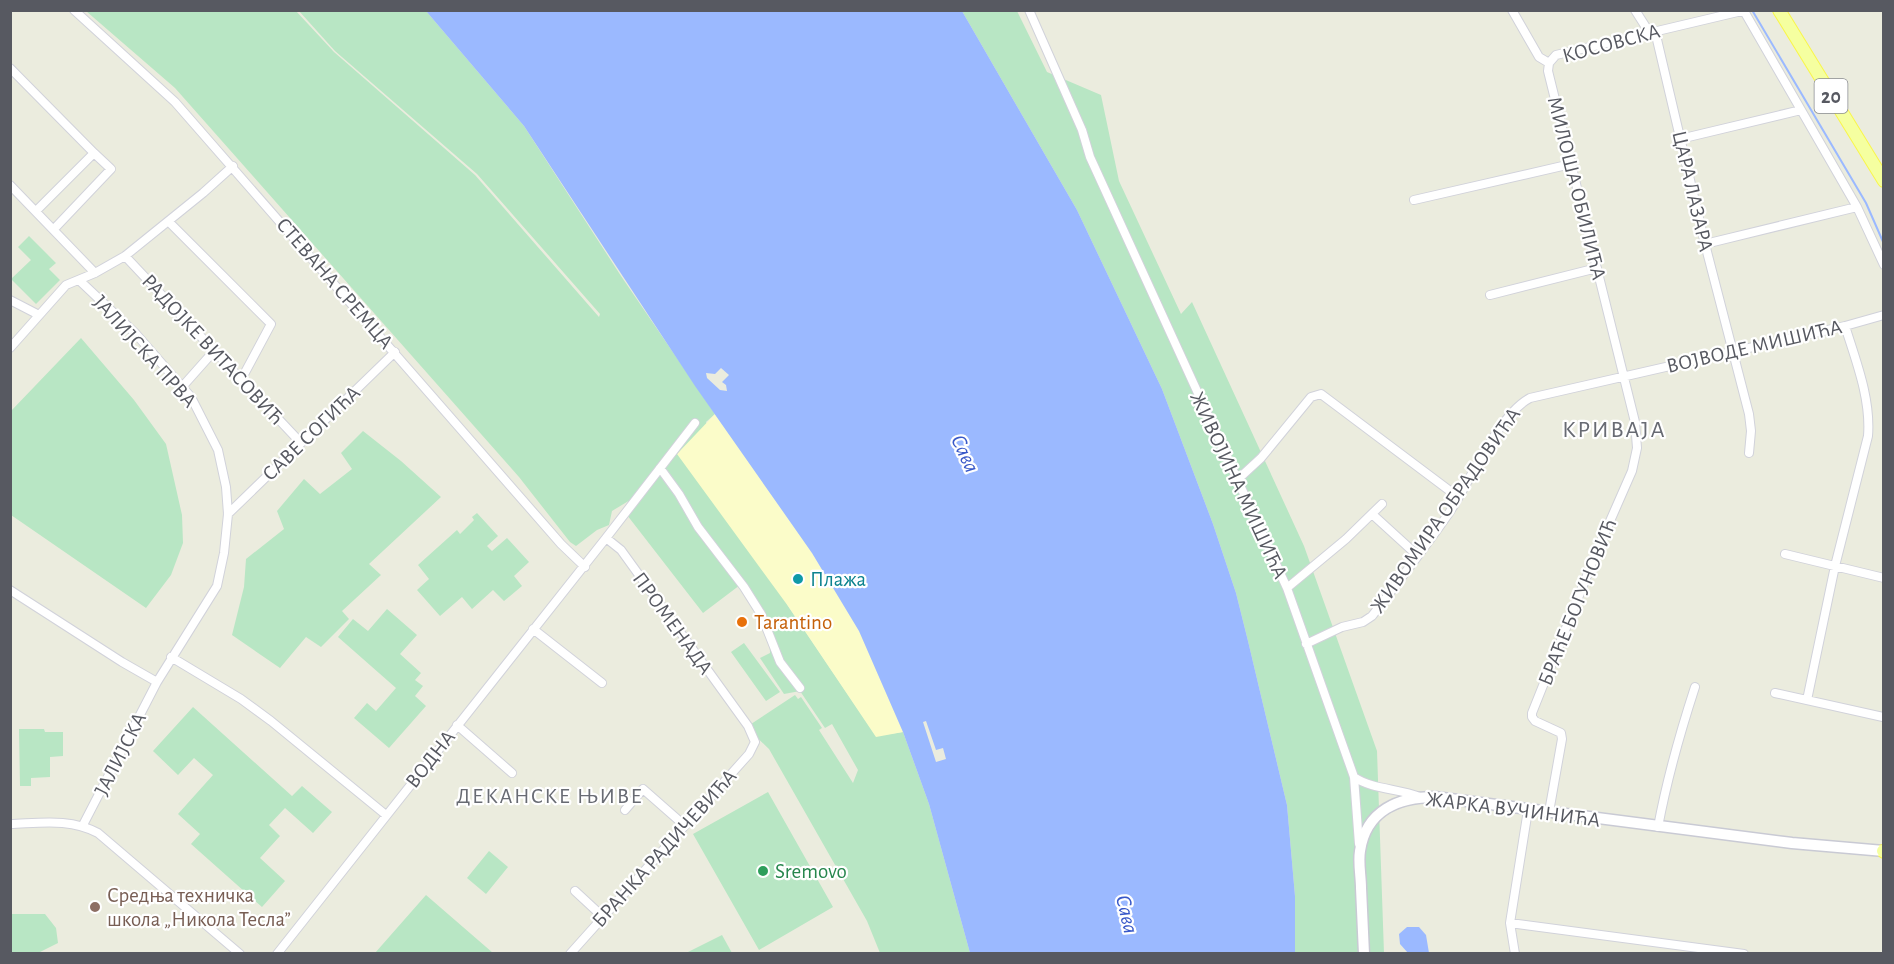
<svg xmlns="http://www.w3.org/2000/svg" width="1894" height="964" viewBox="0 0 1894 964" font-family="'Alegreya Sans',sans-serif">
<rect width="100%" height="100%" fill="#ebecde"/>
<path fill="#b8e6c4" d="M86,11H296L334,52L475,175L599,317L600,314L477,174L335,51L299,11H426L524,126L621,276L715,414L706,422L788,606L876,736L903,732L929,804L970,953H880L867,921L769,749L750,731L748,726L795,695L798,699L801,697L822,728L819,730L853,783L858,770L832,724L825,728L800,691L784,694L760,658L770,653L769,627L740,585L703,613L627,515L645,491L612,511L609,525L597,530L576,546L570,542L519,477L175,88Z
M962,11H1017L1047,72L1101,95L1119,181L1181,314L1192,302L1304,546L1377,751L1384,953H1295V896L1287,805L1248,641L1236,593L1213,524L1162,389L1077,210Z
M29,236L56,263L49,269L60,280L36,304L11,279L31,260L18,247Z
M81,338L134,400L166,444L182,515L183,543L171,575L146,608L11,515V411Z
M363,431L401,461L441,497L369,564L381,575L342,611L349,619L321,647L306,637L280,668L232,635L244,587L246,559L284,529L277,511L304,479L320,494L352,469L341,453Z
M477,513L498,536L487,546L492,551L507,538L529,562L514,576L522,586L504,601L493,590L472,609L462,597L440,616L417,590L429,579L418,565L457,530L460,534L474,520L472,517Z
M387,609L417,635L400,654L421,673L415,680L423,686L415,696L426,706L389,748L354,718L367,703L376,711L396,688L338,637L353,619L368,631Z
M744,643L780,692L766,701L731,652Z
M193,707L292,796L302,786L332,812L313,833L285,808L269,825L280,836L260,858L285,881L262,907L191,844L200,834L178,814L213,775L194,758L178,775L153,751Z
M19,729H44L45,732H63V756L50,757V777L31,778V786H20Z
M768,792L833,907L759,950L693,834Z
M489,851L508,867L486,894L467,878Z
M426,895L493,953H375Z
M11,914H45L56,928L58,943L38,953H11Z
M722,935L732,953H686Z"/>
<path fill="#fbfcc9" d="M715,414L812,553L859,631L903,732L876,737L788,606L677,454Z"/>
<path fill="#9bb9ff" d="M426,11H962L1077,210L1162,389L1213,524L1236,593L1248,641L1287,805L1295,896V953H970L929,804L903,732L859,631L812,553L695,386L524,126Z
M1407,927H1419L1426,935L1429,953H1408L1400,944L1399,934Z"/>
<path fill="#ebecde" d="M721,368L729,375L722,382L726,385L727,391L720,390L707,378L706,373L715,374Z
M926,721L936,750L943,748L946,759L936,762L923,722Z"/>
<g fill="none" stroke-linecap="round" stroke-linejoin="round">
<path stroke="#9bb9ff" stroke-width="2" d="M1752,10L1866,203L1884,244"/>
<defs>
<path id="street" d="M74,10L175,102L561,544L585,567
M1029,10L1082,130L1090,157L1287,588L1354,777L1359,844
M1512,10L1539,57L1549,63
M1635,10L1649,32
M1744,11L1857,207L1884,265
M1655,31L1705,244L1749,414L1751,431L1749,453
M1549,63L1548,71L1635,422L1637,448L1632,471L1596,553L1532,713V717L1535,721L1561,733L1562,739L1549,812
M1549,63L1556,55L1746,10
M10,68L94,153L36,211
M1680,139L1801,110
M10,185L95,273
M1414,200L1571,164
M169,222L271,324L241,380
M54,229L111,169L94,153
M1705,244L1857,207
M125,256L301,443
M79,280L136,334L191,397L218,450L226,487L228,514L224,553L217,586L157,682L83,825
M1490,295L1597,268
M10,300L39,315
M10,348L66,285L95,273L125,256L203,193L233,166
M182,387L214,351
M660,468L679,494L698,527L744,587L761,614L780,662L800,688
M1236,481L1261,458L1311,397L1321,394L1458,497
M228,514L395,352
M1372,514L1417,555
M606,538L695,423
M1785,554L1884,578
M1287,588L1346,539L1382,504
M10,590L122,662L157,682
M533,629L602,683
M1306,644L1342,627L1363,622L1372,616C1398,582 1425,548 1449,513C1469,483 1499,414 1530,398L1845,326L1884,315
M171,657L241,699L271,721L386,815
M1775,693L1883,717
M1807,700L1835,566L1868,436C1871,399 1856,361 1845,326
M457,725L512,773
M1354,777C1373,790 1398,788 1420,797
M625,810L643,789L684,825
M10,824C41,823 70,818 98,833L240,954
M1658,827C1667,779 1680,733 1695,687
M575,891L602,916
M1510,923L1744,954
M277,954L606,538L621,550L748,726L755,742L749,754L570,954
M1515,954L1510,923L1528,810"/>
<path id="secondary" d="M1364,954C1363,932 1362,910 1361,888C1361,876 1358,863 1360,851C1366,810 1399,797 1435,797L1792,843L1884,851"/>
<path id="primary" d="M1779,10L1884,181
M1883,851L1884,852"/>
</defs>
<use href="#street" stroke="#d1d2da" stroke-width="10"/>
<use href="#secondary" stroke="#c9cad4" stroke-width="13"/>
<use href="#primary" stroke="#f9f64a" stroke-width="14"/>
<use href="#street" stroke="#fff" stroke-width="8"/>
<use href="#secondary" stroke="#fff" stroke-width="10"/>
<use href="#primary" stroke="#f5ffa0" stroke-width="12"/>
</g>
<circle fill="#0f9aa8" stroke="#fff" stroke-width="2" cx="798" cy="579" r="6"/>
<circle fill="#e8710a" stroke="#fff" stroke-width="2" cx="742" cy="622" r="6"/>
<circle fill="#2e9e5b" stroke="#fff" stroke-width="2" cx="763" cy="871" r="6"/>
<circle fill="#8d6e63" stroke="#fff" stroke-width="2" cx="95" cy="907" r="6"/>
<g text-anchor="middle" stroke-width="4.5" stroke-linejoin="round" paint-order="stroke">
<rect fill="#fff" stroke="#898b90" stroke-width="1.5" x="1814.5" y="79" width="33" height="34" rx="4.5"/>
<g font-size="20" font-weight="bold" fill="#575961">
<text x="1831" y="103">20</text>
</g>
<g font-size="21" fill="#575961" stroke="#fff">
<text transform="translate(1611 43) rotate(-15)" y="7">КОСОВСКА</text>
<text transform="translate(1577 188) rotate(76)" y="7">МИЛОША ОБИЛИЋА</text>
<text transform="translate(1693 191) rotate(77)" y="7">ЦАРА ЛАЗАРА</text>
<text transform="translate(335 283) rotate(49)" y="7">СТЕВАНА СРЕМЦА</text>
<text transform="translate(1754 346) rotate(-13)" y="7">ВОЈВОДЕ МИШИЋА</text>
<text transform="translate(213 349) rotate(47)" y="7">РАДОЈКЕ ВИТАСОВИЋ</text>
<text transform="translate(145 351) rotate(48)" y="7">ЈАЛИЈСКА ПРВА</text>
<text transform="translate(311 433) rotate(-44)" y="7">САВЕ СОГИЋА</text>
<text transform="translate(1239 485) rotate(65)" y="7">ЖИВОЈИНА МИШИЋА</text>
<text transform="translate(1445 510) rotate(-55)" y="7">ЖИВОМИРА ОБРАДОВИЋА</text>
<text transform="translate(1577 602) rotate(-68)" y="7">БРАЋЕ БОГУНОВИЋ</text>
<text transform="translate(673 623) rotate(54)" y="7">ПРОМЕНАДА</text>
<text transform="translate(120 754) rotate(-63)" y="7">ЈАЛИЈСКА</text>
<text transform="translate(430 759) rotate(-52)" y="7">ВОДНА</text>
<text transform="translate(1513 809) rotate(7)" y="7">ЖАРКА ВУЧИНИЋА</text>
<text transform="translate(664 848) rotate(-48)" y="7">БРАНКА РАДИЧЕВИЋА</text>
</g>
<g font-size="21" fill="#0d838f" stroke="#fff" text-anchor="start">
<text x="810" y="586">Плажа</text>
</g>
<g font-size="21" fill="#c56008" stroke="#fff" text-anchor="start">
<text x="754" y="629">Tarantino</text>
</g>
<g font-size="21" fill="#27864d" stroke="#fff" text-anchor="start">
<text x="775" y="878">Sremovo</text>
</g>
<g font-size="21" fill="#785e54" stroke="#fff" text-anchor="start">
<text x="107" y="902">Средња техничка<tspan x="107" dy="24">школа „Никола Тесла”</tspan></text>
</g>
<g font-size="22" font-style="italic" fill="#3858c8" stroke="#fff">
<text transform="translate(966 453) rotate(65)" y="8">Сава</text>
<text transform="translate(1128 914) rotate(77)" y="8">Сава</text>
</g>
<g font-size="22" letter-spacing="1.5" fill="#686b73" stroke="#fff">
<text x="550" y="803">ДЕКАНСКЕ ЊИВЕ</text>
</g>
<g font-size="24" letter-spacing="1.5" fill="#686b73" stroke="#fff">
<text x="1614" y="437">КРИВАЈА</text>
</g>
</g>
<rect width="1894" height="964" fill="none" stroke="#575961" stroke-width="24"/>
</svg>
